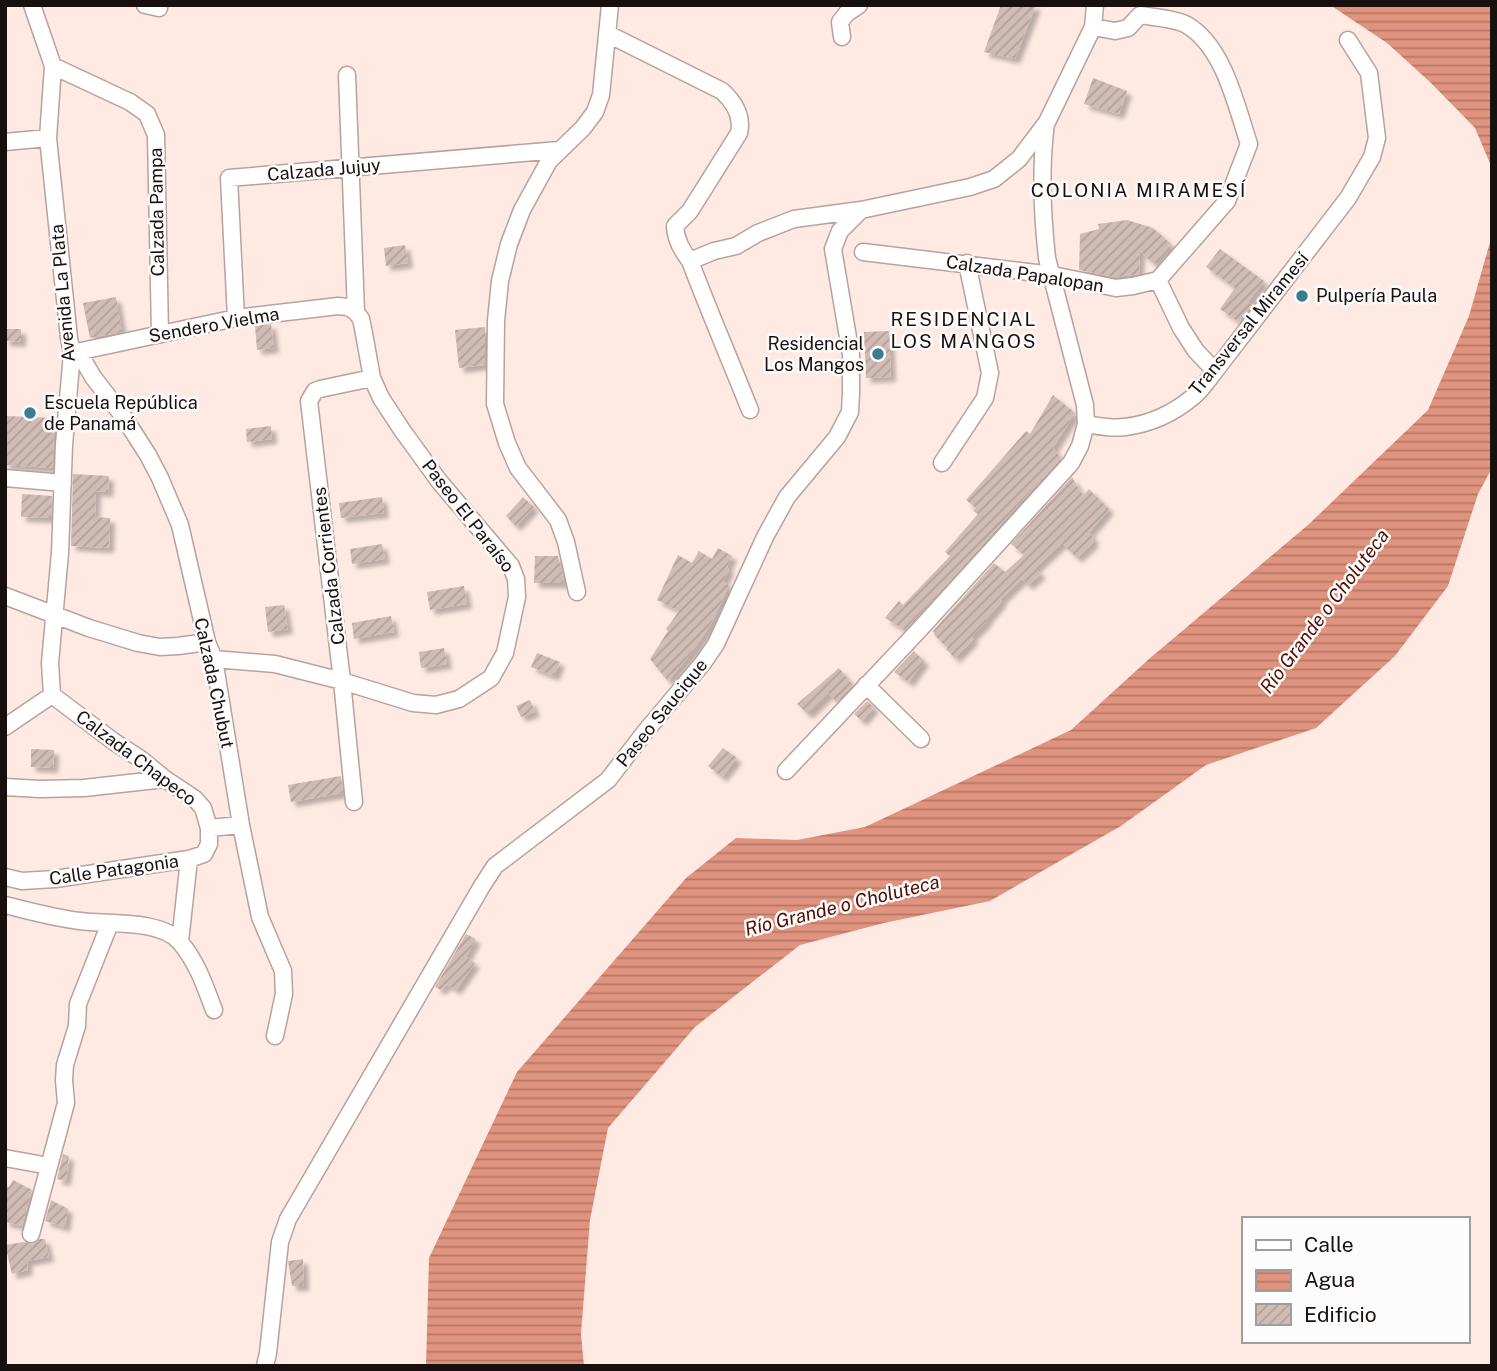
<svg xmlns="http://www.w3.org/2000/svg" width="1497" height="1371" viewBox="0 0 1497 1371" font-family="'Public Sans',sans-serif">
<defs>
<pattern id="water-rules" width="6" height="5" patternUnits="userSpaceOnUse" patternTransform="scale(1.75)"><rect width="6" height="5" fill="#e0937e"/><path d="M0 2.5h6" fill="none" stroke="#b57766"/></pattern>
<pattern id="building-hatch" width="6" height="6" patternUnits="userSpaceOnUse" patternTransform="scale(1.75)"><rect width="6" height="6" fill="#d0bbb5"/><path d="M-1 1l2-2M0 6l6-6M5 7l2-2" fill="none" stroke="#b2a09a"/></pattern>
<filter id="shadow"><feDropShadow dx="5" dy="5" stdDeviation="2" flood-color="#0004"/></filter>
</defs>
<rect width="100%" height="100%" fill="#ffe9e3"/>
<path fill="url(#water-rules)" d="M1330,5H1492V168L1475,128L1431,83L1387,43Z
M1492,235V468L1478,494L1448,586L1395,656L1316,728L1206,765L1121,826L990,901L884,923L800,945L695,1027L608,1128L590,1220L581,1334L584,1366H426L429,1258L517,1072L686,878L736,838L797,840L865,827L1071,730L1149,659L1308,525L1428,410L1469,316Z"/>
<path fill="url(#building-hatch)" filter="url(#shadow)" d="M1001,5H1036L1015,59L984,52Z
M1093,78L1127,91L1119,114L1084,104Z
M1127,220L1153,228L1171,244L1153,263L1140,251L1139,274L1116,277L1079,270L1080,234L1099,229L1098,224Z
M405,245L408,263L386,266L384,248Z
M1220,249L1264,281L1248,302L1252,305L1239,322L1220,309L1235,288L1206,267Z
M116,297L122,332L90,338L83,303Z
M271,324L274,348L257,350L255,326Z
M485,327V365L459,368L455,330Z
M5,329H21V342L5,341Z
M889,331L891,377L866,378L864,332Z
M1053,395L1075,413L1053,448L1061,458L905,630L885,618L899,601L903,605L950,556L945,552L978,514L973,511L976,508L966,500L1026,431L1030,434Z
M5,416L55,418L52,468L5,465Z
M271,426L272,439L247,442L246,429Z
M73,474L109,476L108,492L96,491L95,517L110,518L109,548L71,546Z
M1072,477L1083,496L1089,489L1109,509L1089,533L1094,537L1092,539L1094,542L1077,558L1062,543L1035,568L1041,574L1028,585L1022,579L1000,600L1002,601L986,620L987,621L971,637L974,639L955,658L946,649L948,648L935,636L933,631L994,563L1005,572L1024,555L1011,544Z
M22,494L52,496L51,518L21,517Z
M382,497L384,513L341,518L339,503Z
M523,497L534,507L516,526L506,516Z
M382,544L385,559L352,564L350,549Z
M718,548L732,556L727,567L729,570L723,582L729,585L711,624L690,655L668,681L650,659L668,631L666,629L679,611L657,600L678,555L692,563L699,551L712,559Z
M535,556H558L564,583H534Z
M464,586L467,604L430,610L427,592Z
M284,605L288,629L268,632L265,607Z
M391,616L394,632L354,639L352,623Z
M444,648L447,664L421,668L419,652Z
M914,651L924,661L909,682L894,672Z
M537,653L560,662L554,676L531,667Z
M839,668L853,685L836,702L829,693L808,714L797,704Z
M530,700L535,712L521,717L516,706Z
M867,701L874,707L862,721L854,714Z
M723,748L737,758L722,777L708,766Z
M31,749L54,750L53,768L31,767Z
M341,776L343,793L291,802L288,785Z
M466,934L476,939L466,957L475,963L456,990L446,984L441,990L435,987Z
M63,1154L69,1156L66,1181L57,1179Z
M13,1180L32,1190L22,1226L5,1222V1186L9,1187Z
M51,1200L68,1209L65,1227L45,1221Z
M40,1239H45L49,1257L27,1261L28,1270L12,1274L5,1245L24,1242L33,1244Z
M303,1259L304,1286H292L288,1261Z"/>
<g fill="none" stroke-linecap="round" stroke-linejoin="round">
<defs>
<path id="minor" d="M145,5L159,8
M608,34L722,91C734,102 743,116 739,133L690,211L675,226C676,241 682,250 690,261
M842,37L840,22L847,13L859,5
M53,66L130,102L147,114L156,135L160,334
M5,142L48,138
M863,252L1053,275L1116,288L1133,286L1158,280L1227,201L1249,144C1236,105 1224,47 1187,25C1177,19 1153,17 1140,15L1128,28L1115,31L1093,27
M1158,280L1181,328L1196,351L1215,371
M236,318L229,178L559,150
M78,351L93,377L123,416L148,455L160,478L180,525L207,642L214,659L241,825L260,917L283,971L284,994L275,1036
M72,353L236,318L338,306L348,307L356,312
M750,410C730,360 709,311 690,261L714,251L736,246L758,233L794,219L861,210
M1086,424C1099,426 1112,429 1125,427C1150,424 1174,413 1194,396C1202,389 1208,380 1215,371L1348,198L1372,157L1377,138L1369,73L1348,40
M942,463L985,398L990,373L967,263
M5,478L63,483
M577,592L566,542L558,520L518,468L507,443L495,404L496,321L500,281L509,244L522,210L549,161L583,128L595,112L601,95L610,5
M5,596L89,628L138,643L160,647L178,646L207,642
M214,659L275,664L342,681L413,703L436,705L459,699L491,678L505,653L517,597L516,579L511,566L439,481L402,430L381,398L372,378L363,328L361,319L356,312L347,75
M866,685L921,739
M52,695L113,741L142,760L165,779L195,799L203,808L209,828
M5,727L52,695L50,663L60,553L64,445L72,353L69,338L48,138L53,66L32,5
M786,771L920,629L1071,463L1080,446L1086,424L1085,405L1047,258C1042,213 1040,168 1046,123
M5,787L40,789L84,788L165,779
M354,802L342,681L309,401L315,391L320,389L372,378
M189,859L180,942C197,962 205,986 214,1010
M5,877L22,881L55,879L189,859L204,854L209,844V828L241,825
M5,905C30,911 55,918 80,921C108,925 160,919 180,942
M5,1158L49,1166
M31,1234L66,1103L64,1080L65,1065L77,1026L78,1004L110,923
M265,1366L268,1353L280,1242L288,1219L482,886L495,866L608,780L645,732L703,663L716,644L765,537L787,497L837,437L850,412L851,393V355L833,249L840,231L861,210L970,187L994,179L1019,159L1047,122L1093,27L1095,5"/>
</defs>
<use href="#minor" stroke="#b7a29c" stroke-width="19"/>
<use href="#minor" stroke="#fff" stroke-width="16"/>
</g>
<g fill="#3a7d8d" stroke="#fcfcfc" stroke-width="2.5">
<circle cx="1302" cy="296" r="7"/>
<circle cx="878" cy="354" r="7"/>
<circle cx="30" cy="413" r="7"/>
</g>
<g text-anchor="middle" stroke-width="5" stroke-linejoin="round" paint-order="stroke">
<g font-size="18" fill="#17100e" stroke="#fcfcfc">
<text transform="translate(324 170) rotate(-5)" y="6">Calzada Jujuy</text>
<text transform="translate(157 212) rotate(-91)" y="6">Calzada Pampa</text>
<text transform="translate(1025 274) rotate(9)" y="6">Calzada Papalopan</text>
<text transform="translate(63 293) rotate(-95)" y="6">Avenida La Plata</text>
<text transform="translate(1249 324) rotate(-51)" y="6">Transversal Miramesí</text>
<text transform="translate(214 325) rotate(-10)" y="6">Sendero Vielma</text>
<text transform="translate(468 516) rotate(52)" y="6">Paseo El Paraíso</text>
<text transform="translate(329 566) rotate(-97)" y="6">Calzada Corrientes</text>
<text transform="translate(214 683) rotate(78)" y="6">Calzada Chubut</text>
<text transform="translate(662 713) rotate(-51)" y="6">Paseo Saucique</text>
<text transform="translate(136 758) rotate(37)" y="6">Calzada Chapeco</text>
<text transform="translate(114 870) rotate(-8)" y="6">Calle Patagonia</text>
</g>
<g font-size="18" fill="#17100e" stroke="#fcfcfc" text-anchor="start">
<text x="1316" y="302">Pulpería Paula</text>
<text x="864" y="350" text-anchor="end">Residencial<tspan x="864" dy="21">Los Mangos</tspan></text>
<text x="44" y="409">Escuela República<tspan x="44" dy="21">de Panamá</tspan></text>
</g>
<g font-size="19" letter-spacing="2" fill="#17100e" stroke="#fcfcfc">
<text x="1139" y="197">COLONIA MIRAMESÍ</text>
<text x="964" y="326">RESIDENCIAL<tspan x="964" dy="22">LOS MANGOS</tspan></text>
</g>
<g font-size="19" font-style="italic" fill="#510d00" stroke="#fcfcfc">
<text transform="translate(1324 611) rotate(-53)" y="7">Río Grande o Choluteca</text>
<text transform="translate(842 905) rotate(-14)" y="7">Río Grande o Choluteca</text>
</g>
</g>
<rect width="1497" height="1371" fill="none" stroke="#17100e" stroke-width="14"/>
<rect x="1242" y="1217" width="228" height="126" fill="#fcfcfc" stroke="#a09e9d" stroke-width="2"/>
<rect x="1256" y="1240" width="35" height="10" fill="#ffffff" stroke="#a09e9d" stroke-width="2"/>
<text x="1304" y="1252" font-size="21" fill="#17100e">Calle</text>
<rect x="1256" y="1270" width="35" height="21" fill="url(#water-rules)" stroke="#a09e9d" stroke-width="2"/>
<text x="1304" y="1287" font-size="21" fill="#17100e">Agua</text>
<rect x="1256" y="1304" width="35" height="21" fill="url(#building-hatch)" stroke="#a09e9d" stroke-width="2"/>
<text x="1304" y="1322" font-size="21" fill="#17100e">Edificio</text>
</svg>
